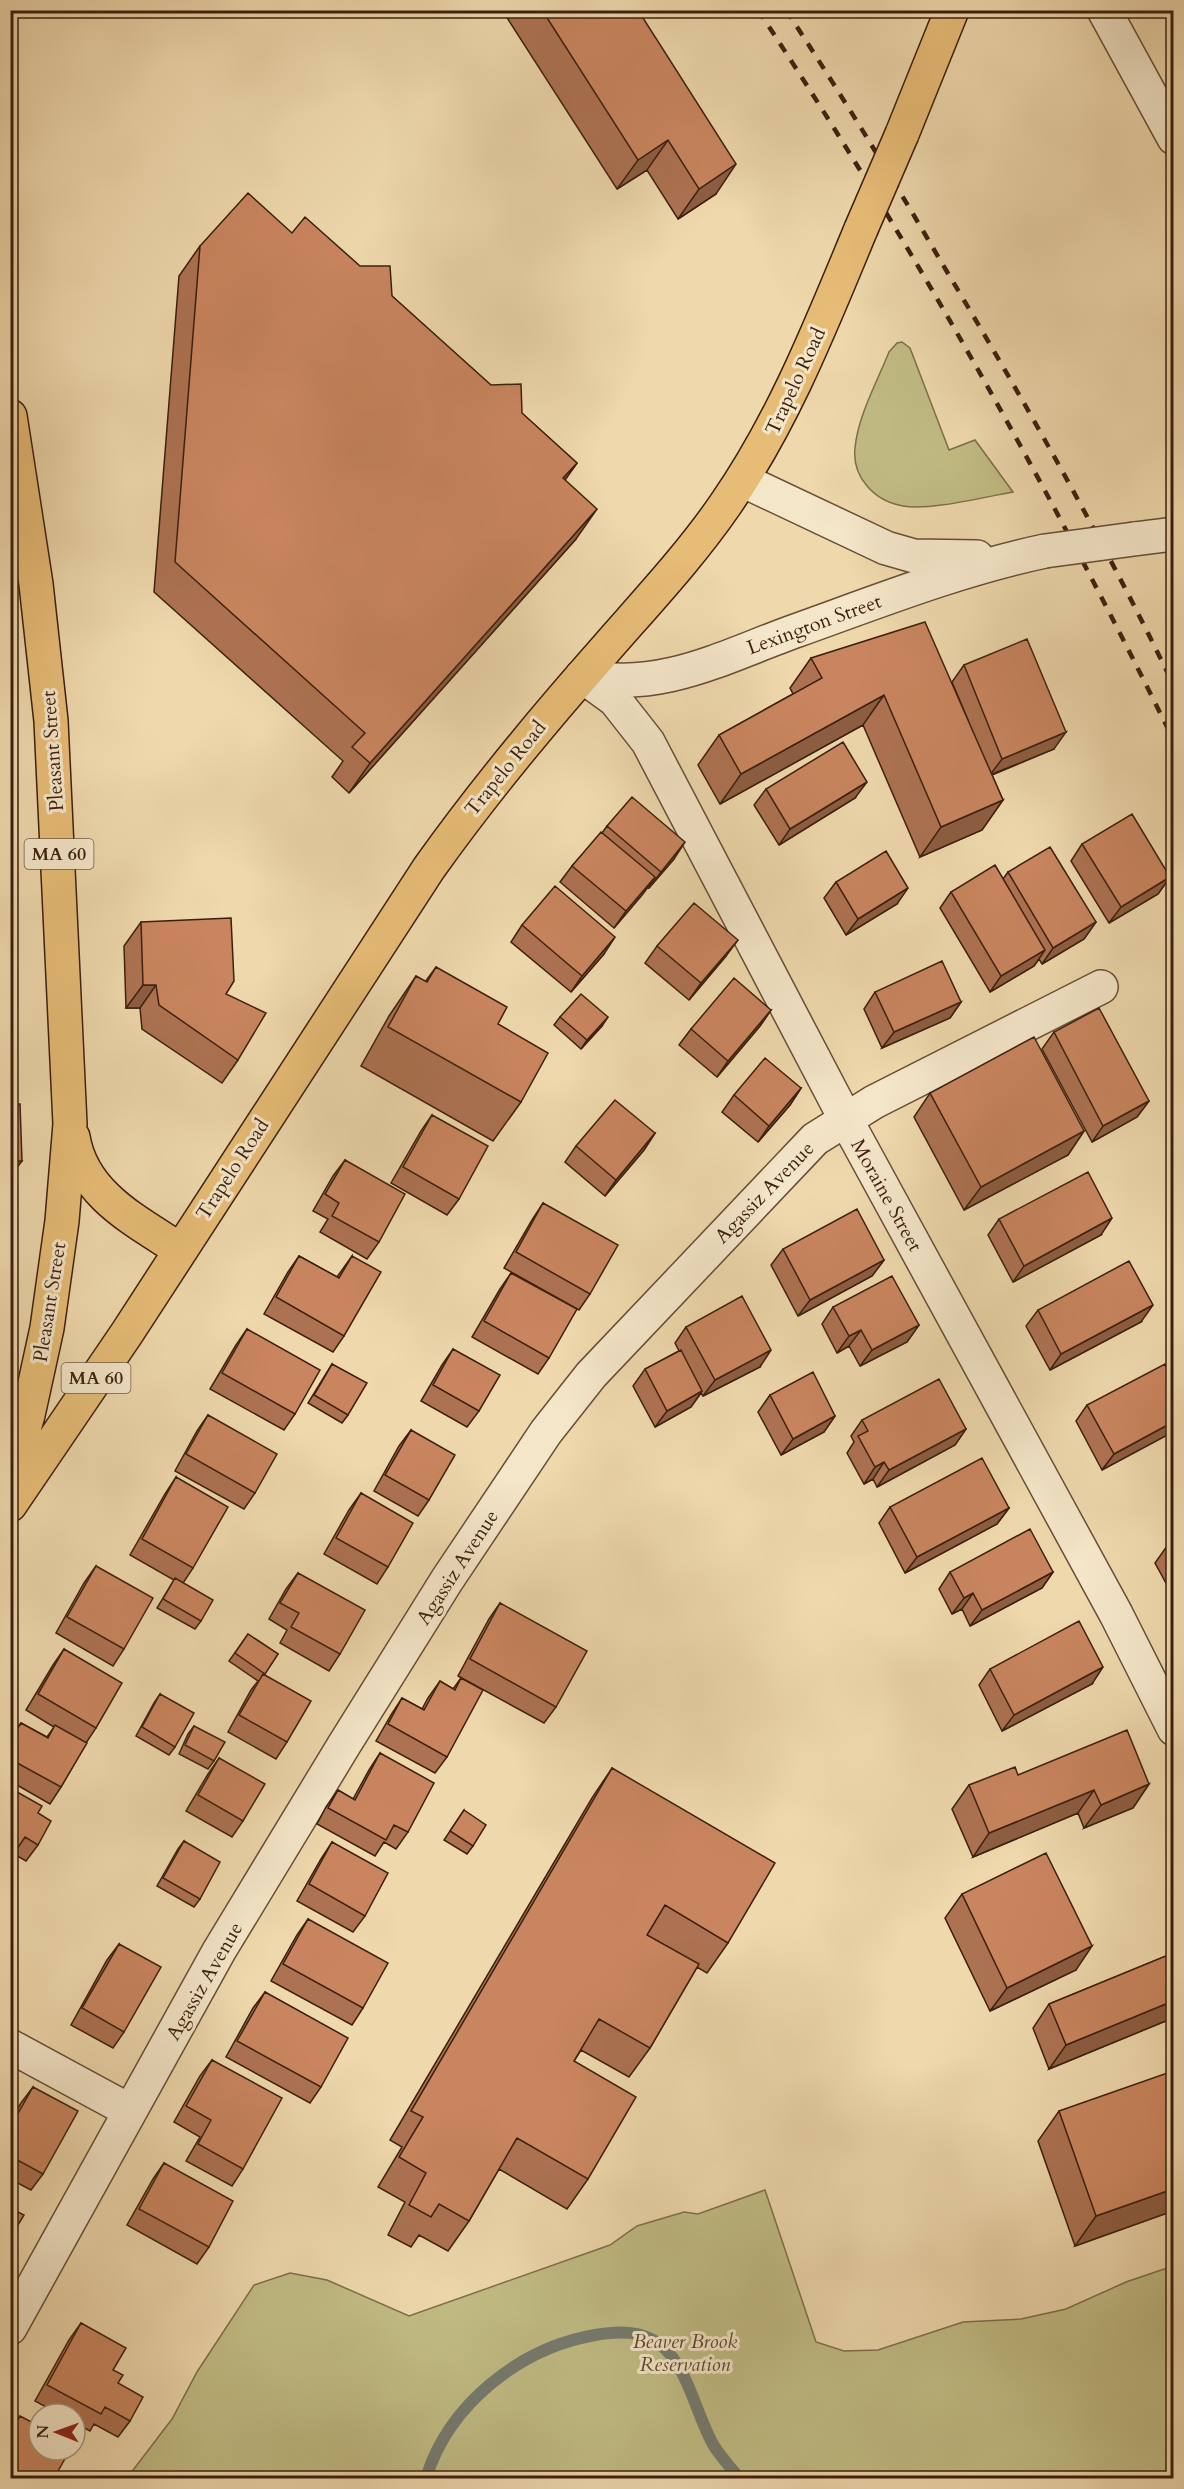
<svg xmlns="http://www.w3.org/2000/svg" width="1184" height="2489" viewBox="0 0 1184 2489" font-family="Cardo,serif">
<rect width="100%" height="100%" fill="#eed8ac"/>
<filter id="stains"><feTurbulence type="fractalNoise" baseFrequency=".00333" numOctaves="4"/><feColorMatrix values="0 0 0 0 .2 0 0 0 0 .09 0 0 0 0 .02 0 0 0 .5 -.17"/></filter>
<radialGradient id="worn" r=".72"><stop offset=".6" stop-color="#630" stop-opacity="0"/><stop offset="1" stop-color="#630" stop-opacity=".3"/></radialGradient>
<path fill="#c1bc84" stroke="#7e6e4a" stroke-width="1.5" d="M902,342L910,348L949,450L975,440L1013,492C984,497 929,511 903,506C874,501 852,477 855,448C858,416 877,382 889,352L897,343Z
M765,2190L816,2342L844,2351L878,2350L963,2322L1021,2319L1066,2309L1126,2282L1173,2266V2478H127L172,2419L197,2372L254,2285L290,2273L327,2280L409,2316L610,2245L637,2226L684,2212L698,2214Z"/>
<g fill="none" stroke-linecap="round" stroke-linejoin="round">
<path stroke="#757b70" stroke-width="12" d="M426,2478C449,2404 520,2348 595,2335C618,2331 642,2330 661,2345C689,2369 696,2415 714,2446C721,2457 731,2468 739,2478"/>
<defs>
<path id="minor" d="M1104,10L1174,138
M742,480L886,548L914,556L977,557
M1134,539L1174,534
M582,676L615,700L648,742L845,1118L1116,1614L1174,1729
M584,676C661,693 727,655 798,630C879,601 960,569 1045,551
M10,2046L130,2111
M10,2328L219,1951L344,1745L447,1580L546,1432L591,1375L815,1139L874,1102L1101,987"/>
<path id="major" d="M902,134L952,10
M10,416L36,584L51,721L70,1124L62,1221L47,1328L28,1415L10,1478
M73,1137C82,1194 136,1221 179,1249
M10,1505L127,1333L429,868C481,795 538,726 597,659C640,609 687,560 725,505C784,420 821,325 861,229"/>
</defs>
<use href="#minor" stroke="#684d36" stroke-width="36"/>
<use href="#major" stroke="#3c1f0f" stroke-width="36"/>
<use href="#minor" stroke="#f4e6c9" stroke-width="33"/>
<use href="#major" stroke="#e7bc76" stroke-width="33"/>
<path stroke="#3c1f0f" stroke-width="4.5" stroke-dasharray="10 10" stroke-linecap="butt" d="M758,10C913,245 1050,489 1174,741
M786,10C841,94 893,179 943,265C1025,402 1104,541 1174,686"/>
<defs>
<path id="minor-bridge" d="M1045,551L1134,539"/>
<path id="major-bridge" d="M861,229L902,134"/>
</defs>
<use href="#minor-bridge" stroke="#684d36" stroke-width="36" stroke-linecap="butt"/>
<use href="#major-bridge" stroke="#3c1f0f" stroke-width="36" stroke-linecap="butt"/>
<use href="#minor-bridge" stroke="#f4e6c9" stroke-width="33"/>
<use href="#major-bridge" stroke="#e7bc76" stroke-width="33"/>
</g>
<path fill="#ad7252" stroke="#3c1f0f" stroke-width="1.5" d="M502,10H638L716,194L678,219L647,170L617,189Z
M292,233L392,296L577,463L565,479L576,539L349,793L332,777L343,761L154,592L179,276L200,246Z
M811,658L968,720L952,682L964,665L1054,749L992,775L1003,800L982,830L920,857L863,725L720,804L698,765L719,735L793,694L790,688Z
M766,789L855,798L779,845L754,805Z
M607,826L674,859L649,888L648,887L614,928L560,882L572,866L602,833Z
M1082,844L1170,877L1158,894L1109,923L1071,861Z
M1008,872L1096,922L1084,939L1042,964L1039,959L1034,966L990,992L940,908L951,892L1003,879Z
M836,882L897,904L846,935L824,898Z
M141,922L226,994L238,1060L222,1083L142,1029L140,1008H126L124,946Z
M522,925L604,954L571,992L511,942Z
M657,946L726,956L689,1000L645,963Z
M436,967L498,1024L521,1102L493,1141L361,1066L389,1016L416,976L425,982Z
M875,992L961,1002L950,1018L882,1048L864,1009Z
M771,1010L760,1026L717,1077L679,1045L691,1029Z
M560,1017L602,1026L581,1049L554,1025Z
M1054,1032L1149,1101L1137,1117L1092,1142L1042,1049Z
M801,1088L790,1105L758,1142L722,1112L734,1095Z
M930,1093L1084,1131L1068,1155L964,1210L914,1117Z
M432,1115L459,1199L447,1215L391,1183L421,1131Z
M655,1133L644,1150L605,1196L565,1162L576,1146Z
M345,1160L379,1242L367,1259L320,1232L328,1219L313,1211L333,1176Z
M543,1203L590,1294L579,1310L504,1268L532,1220Z
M999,1219L1101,1235L1013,1282L988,1235Z
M783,1249L884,1260L872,1276L798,1316L771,1265Z
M299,1256L337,1277L352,1256L344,1336L333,1352L264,1314L288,1272Z
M511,1273L549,1358L538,1374L472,1337L500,1289Z
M833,1307L919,1325L907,1342L860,1366L849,1346L837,1353L822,1324Z
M1038,1310L1141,1322L1050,1370L1026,1326Z
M686,1327L760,1367L703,1396L701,1393L691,1407L655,1427L633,1386L645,1369L679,1351L675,1343Z
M247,1329L295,1414L284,1430L210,1389L236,1345Z
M453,1349L479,1411L467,1427L421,1401L442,1365Z
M332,1364L348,1415L342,1423L308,1403Z
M1173,1381L1102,1470L1076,1421L1087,1405Z
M770,1395L835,1416L824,1432L781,1455L758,1412Z
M208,1415L255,1493L244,1509L175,1471L197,1431Z
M862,1420L966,1429L955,1445L877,1487L873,1479L864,1484L847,1453L854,1442L851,1436Z
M411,1430L429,1500L418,1516L374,1491L399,1446Z
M176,1477L193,1568L183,1583L201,1621L195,1629L157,1608L174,1580L130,1555L165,1494Z
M361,1493L388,1567L377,1584L324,1554L349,1510Z
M890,1507L1009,1508L997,1524L905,1573L879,1523Z
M1173,1543V1596L1155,1563L1167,1546Z
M96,1566L124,1649L113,1666L56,1633L84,1583Z
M950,1572H1053L1042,1588L970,1626L962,1609L952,1614L939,1589Z
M298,1573L340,1654L329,1671L280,1643L287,1630L269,1619L286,1589Z
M500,1603L556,1707L544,1723L458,1676L489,1619Z
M248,1634L278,1654L264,1675L287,1742L276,1759L228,1732L251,1690L258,1681L229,1661Z
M64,1649L96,1728L86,1743L61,1787L50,1804L10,1781V1737L21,1723L47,1737L54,1727L26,1710L53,1665Z
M990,1669L1092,1684L1002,1731L979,1685Z
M461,1678L447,1757L435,1773L376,1741L391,1715L402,1698L422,1709L428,1698L440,1681L453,1689Z
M160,1694L175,1747L169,1755L136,1736L154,1703Z
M194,1726L214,1761L208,1769L179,1754L188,1734Z
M380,1753L408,1832L396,1849L384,1842L375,1856L317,1824L326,1807L338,1790L353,1799L369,1770Z
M219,1758L243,1821L232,1837L186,1811L208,1774Z
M612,1768L728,1943L707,1973L697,1967L650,2048L629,2077L581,2050L574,2061L588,2179L567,2209L499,2169L469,2221L448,2251L419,2235L411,2247L388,2235L405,2202L378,2187L402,2147L390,2140L592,1798Z
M1018,1775L1149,1784L1133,1808L1084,1828L1078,1813L973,1857L952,1809L969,1785Z
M10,1788L38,1813V1845L26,1861L14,1854L10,1859Z
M464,1810L473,1846L467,1854L444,1840Z
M184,1841L200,1899L194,1907L157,1886L178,1849Z
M332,1842L365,1916L353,1932L297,1901L321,1859Z
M962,1894L1076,1970L990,2011L945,1918Z
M308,1919L363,2008L352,2025L271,1981L297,1935Z
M119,1944L124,2032L113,2048L71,2025L107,1960Z
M1173,1953V2018L1049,2069L1033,2028L1049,2004Z
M265,1992L321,2087L310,2103L226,2057L253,2008Z
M212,2060L243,2169L232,2186L186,2161L200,2137L174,2122L200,2076Z
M33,2087L43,2174L31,2190L10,2179V2123L21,2103Z
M1059,2111L1173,2211L1075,2246L1038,2141Z
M164,2163L209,2247L197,2264L127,2225L153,2179Z
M81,2323L113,2370L118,2383L130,2421L118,2437L94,2424L90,2431L75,2423V2414H59L35,2401L69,2340Z
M20,2416L10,2478V2430Z"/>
<path fill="#8d5d42" stroke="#3c1f0f" stroke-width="1.5" d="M668,140L647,170L617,189L638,160Z
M736,164L716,194L678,219L699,189Z
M577,463L556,493L563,478Z
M597,509L576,539L349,793L370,763Z
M884,695L863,725L720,804L741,774Z
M1066,732L1054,749L990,775L1002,759Z
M867,782L855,798L779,845L790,829Z
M1003,800L982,830L920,857L941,827Z
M685,842L674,859L649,888L661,872Z
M655,877L643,894L614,928L626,911Z
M1170,877L1158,894L1109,923L1121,907Z
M908,888L897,904L846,935L858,919Z
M1096,922L1084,939L1042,964L1053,948Z
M615,937L604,954L571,992L582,976Z
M738,940L726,956L689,1000L701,983Z
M1045,950L1034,966L990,992L1001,976Z
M143,985H156L140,1008H126Z
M961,1002L950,1018L882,1048L894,1032Z
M771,1010L760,1026L717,1077L728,1061Z
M608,1017L602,1026L581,1049L587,1040Z
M801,1088L790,1105L758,1142L769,1126Z
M1149,1101L1137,1117L1092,1142L1103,1126Z
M1084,1131L1068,1155L964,1210L981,1187Z
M655,1133L644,1150L605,1196L616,1180Z
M10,1161H22L10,1177Z
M1112,1218L1101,1235L1013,1282L1024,1266Z
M884,1260L872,1276L798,1316L810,1300Z
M1153,1305L1141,1322L1050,1370L1061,1354Z
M919,1325L907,1342L860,1366L872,1350Z
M861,1330L849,1346L837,1353L849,1336Z
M771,1350L760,1367L703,1396L715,1380Z
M702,1391L691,1407L655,1427L667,1411Z
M835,1416L824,1432L781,1455L793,1439Z
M1173,1422V1432L1102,1470L1114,1454Z
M966,1429L955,1445L877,1487L889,1470Z
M884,1462L873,1479L864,1484L875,1467Z
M1009,1508L997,1524L905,1573L917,1557Z
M1053,1572L1042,1588L970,1626L982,1610Z
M973,1593L962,1609L952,1614L964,1598Z
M1103,1667L1092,1684L1002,1731L1014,1715Z
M1149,1784L1133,1808L1084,1828L1101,1805Z
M1094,1790L1078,1813L973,1857L989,1833Z
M1092,1946L1076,1970L990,2011L1007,1988Z
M1173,2001V2018L1049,2069L1066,2045Z
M1173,2189V2211L1075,2246L1096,2216Z"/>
<path fill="#c9855f" stroke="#3c1f0f" stroke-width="1.5" d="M542,10H638L736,164L699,189L668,140L638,160Z
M248,193L292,233L305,217L360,266H390L392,296L491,385L521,384L522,413L577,463L563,478L597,509L370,763L352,747L365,733L175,562L200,246Z
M925,622L1003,800L941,827L884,695L741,774L719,735L822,678L811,658Z
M1027,639L1066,732L1002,759L964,665Z
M843,742L867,782L790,829L766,789Z
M632,797L685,842L661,872L607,826Z
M1132,814L1170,877L1121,907L1082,844Z
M601,832L655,877L626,911L572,866Z
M1050,847L1096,922L1053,948L1008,872Z
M886,851L908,888L858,919L836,882Z
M995,865L1045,950L1001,976L951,892Z
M555,886L615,937L582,976L522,925Z
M694,903L738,940L701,983L657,946Z
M231,918L234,981L226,994L266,1013L238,1060L159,1005L156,985H143L141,922Z
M942,961L961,1002L894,1032L875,992Z
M436,967L507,1007L498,1024L548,1053L521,1102L388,1027L416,976L427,982Z
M734,978L771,1010L728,1061L691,1029Z
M581,994L608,1017L587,1040L560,1017Z
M1099,1008L1149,1101L1103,1126L1054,1032Z
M1034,1037L1084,1131L981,1187L930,1093Z
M765,1058L801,1088L769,1126L734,1095Z
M615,1100L655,1133L616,1180L576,1146Z
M10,1104H20L22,1161H10Z
M432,1115L488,1146L459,1199L403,1167Z
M345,1160L405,1194L379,1242L332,1216L339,1203L325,1194Z
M1088,1172L1112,1218L1024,1266L999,1219Z
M543,1203L618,1245L590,1294L516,1252Z
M857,1209L884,1260L810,1300L783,1249Z
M299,1256L339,1278L352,1256L381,1272L344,1336L276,1297Z
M1129,1261L1153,1305L1061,1354L1038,1310Z
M511,1273L577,1309L549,1358L484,1321Z
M892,1276L919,1325L872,1350L861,1330L849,1336L833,1307Z
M742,1296L771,1350L715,1380L686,1327Z
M247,1329L320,1370L295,1414L222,1373Z
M453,1349L500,1375L479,1411L433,1385Z
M681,1350L702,1391L667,1411L645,1369Z
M332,1364L367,1383L348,1415L314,1395Z
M1165,1364L1173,1381V1422L1114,1454L1087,1405Z
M813,1372L835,1416L793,1439L770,1395Z
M939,1379L966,1429L889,1470L884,1462L875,1467L858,1436L868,1431L862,1420Z
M208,1415L277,1454L255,1493L186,1454Z
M411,1430L455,1455L429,1500L385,1475Z
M982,1458L1009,1508L917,1557L890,1507Z
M176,1477L228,1507L193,1568L142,1539Z
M361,1493L413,1523L388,1567L336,1538Z
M1030,1529L1053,1572L982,1610L973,1593L964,1598L950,1572Z
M1173,1543V1559L1167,1546Z
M96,1566L153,1598L124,1649L67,1617Z
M298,1573L365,1610L340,1654L291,1627L299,1613L280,1603Z
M175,1578L213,1600L201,1621L163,1599Z
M500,1603L587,1651L556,1707L470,1659Z
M1079,1621L1103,1667L1014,1715L990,1669Z
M248,1634L278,1654L265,1674L235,1653Z
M64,1649L122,1683L96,1728L38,1694Z
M263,1674L311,1701L287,1742L239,1715Z
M461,1678L483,1690L447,1757L388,1724L402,1698L424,1710L440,1681L455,1690Z
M160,1694L194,1713L175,1747L142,1727Z
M21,1723L48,1738L55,1725L87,1743L61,1787L10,1759V1740Z
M194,1726L225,1742L214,1761L185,1745Z
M1127,1730L1149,1784L1101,1805L1094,1790L989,1833L969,1785L1015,1767L1018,1775Z
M380,1753L434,1783L408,1832L394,1825L386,1840L328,1808L338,1790L355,1800Z
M219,1758L265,1784L243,1821L198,1795Z
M612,1768L775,1863L728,1943L665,1905L647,1935L699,1964L650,2048L599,2019L574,2061L636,2097L588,2179L517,2138L469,2221L439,2204L431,2217L409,2205L426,2173L399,2157L423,2117L411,2111Z
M10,1788L42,1806L38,1813L51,1821L38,1845L25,1837L17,1849L10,1846Z
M464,1810L486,1825L473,1846L450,1831Z
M184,1841L220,1862L200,1899L163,1878Z
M332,1842L388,1873L365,1916L309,1884Z
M1046,1853L1092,1946L1007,1988L962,1894Z
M308,1919L388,1963L363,2008L283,1964Z
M119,1944L161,1967L124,2032L82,2008Z
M1173,1953V2001L1066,2045L1049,2004Z
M265,1992L348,2038L321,2087L237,2041Z
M212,2060L282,2098L243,2169L198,2144L211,2120L186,2106Z
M1173,2071V2189L1096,2216L1059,2111Z
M33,2087L78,2111L43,2174L10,2156V2123L12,2124Z
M164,2163L233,2201L209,2247L139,2209Z
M10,2208L24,2215L10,2238Z
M81,2323L126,2348L113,2370L123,2375L118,2383L143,2397L130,2421L105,2407L101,2414L47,2385Z
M20,2416L39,2426V2450H70L54,2478H10V2434Z"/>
<g text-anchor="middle" stroke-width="6" stroke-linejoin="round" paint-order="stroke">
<g fill="#f4e6c9" stroke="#735b47" stroke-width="1.5">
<rect x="24.5" y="839" width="69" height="30" rx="4.5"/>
<rect x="61.5" y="1363" width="69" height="30" rx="4.5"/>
</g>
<g font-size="18" font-weight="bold" fill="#3c1f0f">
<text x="59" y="860">MA 60</text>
<text x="96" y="1384">MA 60</text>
</g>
<g font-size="20" fill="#3c1f0f" stroke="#f4e6c9">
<text transform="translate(795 381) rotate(-65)" y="7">Trapelo Road</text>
<text transform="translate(814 624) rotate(-20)" y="7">Lexington Street</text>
<text transform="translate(52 751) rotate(-94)" y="7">Pleasant Street</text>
<text transform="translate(505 768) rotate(-51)" y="7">Trapelo Road</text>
<text transform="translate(232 1169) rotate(-57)" y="7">Trapelo Road</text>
<text transform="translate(764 1192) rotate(-46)" y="7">Agassiz Avenue</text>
<text transform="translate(887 1195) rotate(61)" y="7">Moraine Street</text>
<text transform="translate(49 1302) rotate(-81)" y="7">Pleasant Street</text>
<text transform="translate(457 1567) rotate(-57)" y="7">Agassiz Avenue</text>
<text transform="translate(204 1981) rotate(-60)" y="7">Agassiz Avenue</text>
</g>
<g font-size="20" font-style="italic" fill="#5d462c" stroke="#f4e6c9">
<text x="685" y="2348">Beaver Brook<tspan x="685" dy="23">Reservation</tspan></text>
</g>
</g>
<rect width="1184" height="2489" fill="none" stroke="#eed8ac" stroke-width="36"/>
<rect x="12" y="12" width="1160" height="2465" fill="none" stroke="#3c1f0f" stroke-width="3"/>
<rect x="18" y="18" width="1148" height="2453" fill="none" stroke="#3c1f0f" stroke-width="1.5"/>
<g transform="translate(57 2432) rotate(271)"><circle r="28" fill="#f4e6c9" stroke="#aa967f" stroke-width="1.5"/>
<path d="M0-4.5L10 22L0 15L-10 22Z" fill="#8f2418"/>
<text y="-9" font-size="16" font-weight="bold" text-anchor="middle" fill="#3c1f0f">N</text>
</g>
<rect width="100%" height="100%" filter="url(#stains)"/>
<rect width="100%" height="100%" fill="url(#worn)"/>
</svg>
